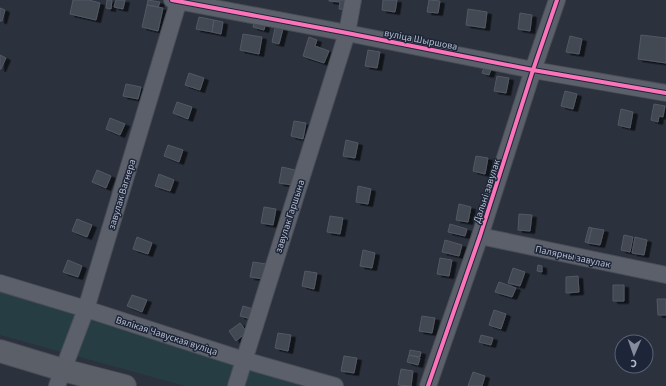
<svg xmlns="http://www.w3.org/2000/svg" width="666" height="386" viewBox="0 0 666 386" font-family="'Source Sans 3',sans-serif">
<defs>
<filter id="shadow"><feDropShadow dx="4.5" dy="2.5" stdDeviation="0" flood-color="#0009"/></filter>
</defs>
<rect width="100%" height="100%" fill="#2b313d"/>
<path fill="#273d44" d="M0,287L204,355L304,386H185L0,335Z"/>
<path fill="#434852" stroke="#535964" filter="url(#shadow)" d="M73,0H89L100,3L96,20L70,14Z
M107,0H112L111,9L106,8Z
M116,0H125L123,9L114,7Z
M148,0L160,2L158,7L147,5Z
M329,0H349L348,10L339,9L340,2L329,1Z
M383,0H397L395,12L382,10Z
M429,0L440,1L438,13L427,12Z
M147,5L163,8L158,31L142,27Z
M0,8L5,10L2,21H0Z
M468,9L487,12L485,28L466,25Z
M520,13L532,15L530,31L518,29Z
M199,17L214,20L212,32L196,29Z
M214,20L223,22L221,34L212,32Z
M255,20L266,22L264,30L253,27Z
M276,24L284,25L279,44L272,42Z
M243,34L262,37L259,54L240,50Z
M641,35L666,38V63L638,59Z
M570,36L582,39L579,54L566,52Z
M309,37L317,40L315,46L329,51L324,63L303,56Z
M368,50L380,52L377,68L365,66Z
M0,55L6,58L1,69H0Z
M486,62L493,64L489,75L482,73Z
M189,73L204,78L200,90L185,85Z
M497,76L509,78L506,93L494,91Z
M126,84L141,87L138,99L123,96Z
M565,91L577,94L573,109L561,106Z
M177,102L192,107L188,119L173,113Z
M654,104L665,106L663,117L659,116L658,122L651,120Z
M621,109L633,112L630,128L618,125Z
M110,118L125,124L120,135L106,129Z
M294,121L306,123L303,139L291,136Z
M346,140L358,143L355,158L343,156Z
M168,145L183,150L179,162L164,156Z
M476,156L488,158L485,174L473,171Z
M282,167L295,170L292,185L279,183Z
M97,170L111,176L106,188L92,182Z
M159,174L174,180L170,191L155,186Z
M358,186L371,189L368,204L356,202Z
M459,204L471,207L468,222L456,220Z
M264,207L276,209L273,225L261,223Z
M519,214L532,215L530,231L518,230Z
M330,216L343,218L340,234L327,232Z
M77,219L92,225L87,237L72,231Z
M450,224L467,229L465,236L448,232Z
M589,227L592,228L588,243L585,242Z
M592,228L604,230L600,245L588,243Z
M624,235L633,237L630,252L621,250Z
M137,237L152,243L148,254L133,249Z
M635,237L647,240L644,255L632,253Z
M445,240L462,245L459,256L442,252Z
M363,250L375,253L372,268L360,266Z
M440,258L452,260L449,276L437,274Z
M68,260L82,266L78,277L63,272Z
M253,262L266,264L263,279L250,277Z
M538,265L542,266V272L537,271Z
M513,268L525,272L520,286L508,283Z
M305,271L317,273L314,289L302,286Z
M578,276L579,292L566,293V277Z
M499,282L516,288L512,297L495,292Z
M613,285H624V301H613Z
M132,295L147,300L142,312L127,306Z
M657,299H666V315H658Z
M243,306L253,309L251,319L240,316Z
M494,310L506,314L501,329L489,325Z
M422,316L435,318L432,333L419,331Z
M240,323L247,332L236,341L229,331Z
M278,333L291,335L288,351L275,348Z
M481,335L493,338L491,345L479,342Z
M410,350L421,352L420,357L409,355Z
M409,355L420,358L418,365L407,362Z
M344,356L357,358L354,373L341,371Z
M401,369L413,371L411,386L398,385Z
M473,372L485,376L482,386H468Z"/>
<g fill="none" stroke-linecap="round" stroke-linejoin="round">
<defs>
<path id="minor" d="M172,0L347,33L533,70L666,93
M480,236L666,275
M0,283L86,309L244,360L335,386
M57,386L86,309L179,0
M236,386L347,33L353,0
M428,386L480,236L533,70L557,0"/>
<path id="secondary" d="M0,351L63,370L125,386"/>
</defs>
<use href="#minor" stroke="#484c56" stroke-width="18"/>
<use href="#secondary" stroke="#484c56" stroke-width="24"/>
<use href="#minor" stroke="#5c606a" stroke-width="16"/>
<use href="#secondary" stroke="#5b5f68" stroke-width="22"/>
<defs>
<path id="cycleway" d="M172,0L347,33L533,70L666,93
M428,386L480,236L533,70L557,0"/>
</defs>
<use href="#cycleway" stroke="#1d2639" stroke-width="6"/>
<use href="#cycleway" stroke="#fb73b8" stroke-width="4"/>
</g>
<g text-anchor="middle" stroke-width="3" stroke-linejoin="round" paint-order="stroke">
<g font-size="10" fill="#b6bdcd" stroke="#1d2639">
<text transform="translate(421 39) rotate(11)" y="4">вуліца Шыршова</text>
<text transform="translate(486 191) rotate(-72)" y="4">Дальні завулак</text>
<text transform="translate(121 194) rotate(-73)" y="4">завулак Вагнера</text>
<text transform="translate(289 216) rotate(-72)" y="4">завулак Гаршына</text>
<text transform="translate(573 256) rotate(12)" y="4">Палярны завулак</text>
<text transform="translate(167 335) rotate(18)" y="4">Вялікая Чавуская вуліца</text>
</g>
</g>
<g transform="translate(634 354) rotate(182)"><circle r="19" fill="#1d2639" stroke="#5a6274"/>
<path d="M0-3L7 15L0 10L-7 15Z" fill="#858c9b"/>
<text y="-6" font-size="11" font-weight="bold" text-anchor="middle" fill="#b6bdcd">С</text>
</g>
</svg>
